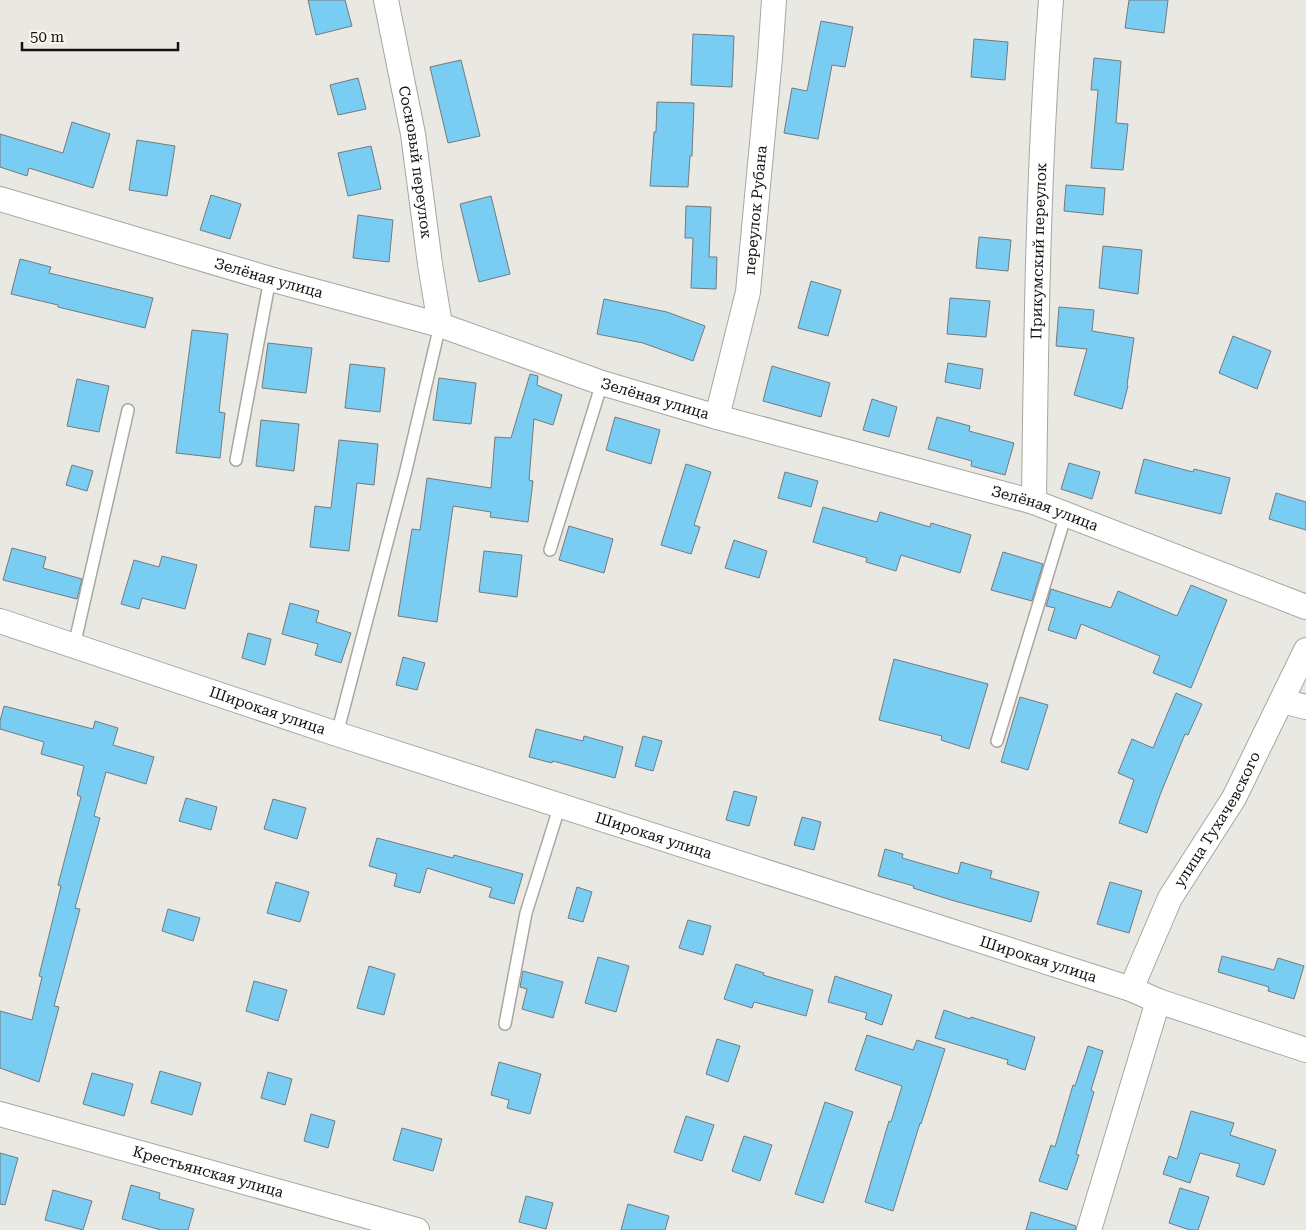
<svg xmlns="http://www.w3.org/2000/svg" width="1306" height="1230" viewBox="0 0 1306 1230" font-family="'Roboto Serif',serif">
<rect width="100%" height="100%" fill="#eae8e2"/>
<path fill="#79cdf3" stroke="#757a7d" d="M308,0H345L352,26L316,35Z
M1129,0H1168L1164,33L1125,28Z
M821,21L853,27L845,67L832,65L818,139L784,133L792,88L807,91Z
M693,34L734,36L732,87L691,85Z
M974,39L1008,42L1005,80L971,77Z
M1094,58L1121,61L1116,123L1128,124L1123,170L1091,168L1098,90H1091Z
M461,60L480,136L448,143L430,67Z
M358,78L366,109L338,115L330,85Z
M657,102L694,103L692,156H690L688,187L650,186L654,132H656Z
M72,122L110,134L93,188L29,168L27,176L0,167V134L63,153Z
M137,140L175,146L167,196L129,190Z
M371,146L381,189L348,196L338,153Z
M1066,185L1105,188L1103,215L1064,211Z
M211,195L241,204L230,239L200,230Z
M491,196L510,274L479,282L460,204Z
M686,206L711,207L709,257H717L716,289L691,288L693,238H685Z
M358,215L393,220L389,262L353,258Z
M979,237L1011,240L1008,271L976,268Z
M1103,246L1142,250L1138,294L1099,288Z
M20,259L51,267L49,273L153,298L145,328L58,307V305L11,294Z
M811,281L841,290L828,336L798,328Z
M950,298L990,301L986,337L947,334Z
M604,299L667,312L705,326L693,361L643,343L597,334Z
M1059,307L1094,310L1092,331L1134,338L1127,385L1128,386L1122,409L1074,395L1087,349L1056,346Z
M192,330L228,334L219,412L225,413L220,458L176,453Z
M1233,336L1271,351L1257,389L1219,373Z
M268,343L312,348L306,393L262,388Z
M948,363L983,369L980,389L945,382Z
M350,364L385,368L380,412L345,408Z
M772,366L830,383L821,417L763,401Z
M530,374L538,376L537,385L562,395L553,425L534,419L529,480L533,481L528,522L490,517L491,512L453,506L437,622L398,616L412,529L420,530L427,478L491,488L495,437L511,438Z
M439,378L476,383L471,424L433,420Z
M77,379L109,386L99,432L67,426Z
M872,399L897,407L889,437L863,430Z
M615,417L660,430L651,464L606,450Z
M937,417L970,426L969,431L1014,443L1005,475L971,466L972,461L928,449Z
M261,420L299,424L294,471L256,466Z
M339,440L378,444L374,485L357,483L349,551L310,547L315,506L331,508Z
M1144,459L1193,472L1194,469L1230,478L1221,514L1135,493Z
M1069,463L1100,472L1092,499L1061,489Z
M686,464L711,472L694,525L700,527L691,554L661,545Z
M72,465L93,471L87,491L66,485Z
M785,472L818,481L811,507L778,498Z
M1276,493L1306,502V530L1269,519Z
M823,507L877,522L880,512L930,527L931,523L971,535L960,573L901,555L896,571L866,562L867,558L813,542Z
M569,526L613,539L604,573L559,560Z
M734,540L767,551L759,578L725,568Z
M12,548L46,557L43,568L82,579L77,599L3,580Z
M484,551L522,555L517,597L479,592Z
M1003,552L1043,564L1032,601L991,590Z
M162,556L197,565L185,609L142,598L139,609L121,604L134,560L159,567Z
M1191,585L1227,600L1191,688L1153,673L1160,656L1081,624L1076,639L1048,630L1055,608L1046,606L1051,589L1111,608L1118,591L1177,616Z
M290,603L319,611L316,622L351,633L341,663L315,655L318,644L282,634Z
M248,633L271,639L265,665L242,658Z
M403,657L425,663L417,690L396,685Z
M894,659L988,684L969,749L941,740L942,736L879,720Z
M1176,693L1202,704L1188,735L1185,734L1160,795L1147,833L1119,823L1134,780L1118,773L1132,739L1153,748Z
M1020,697L1048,705L1028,770L1001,762Z
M4,706L93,729L95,721L118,728L113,745L154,757L146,784L106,772L94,816L100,818L75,908L80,909L54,1006L59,1007L39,1082L0,1068V1011L32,1020L42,977L39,976L61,886L58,885L81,797L77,795L84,766L41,754L44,742L0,729V721Z
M536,729L583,741L584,736L623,747L615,778L553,761L552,763L529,757Z
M643,736L662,741L653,771L635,766Z
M734,791L757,797L749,826L726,820Z
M186,798L217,807L211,830L179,821Z
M273,799L306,808L297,839L264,829Z
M802,817L821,822L814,850L794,845Z
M377,838L453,858L454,855L523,874L514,904L489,897L492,888L427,868L420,893L394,886L397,874L369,866Z
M885,849L903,854L902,858L958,874L961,862L992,871L990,878L1039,892L1031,922L951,900L913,888L914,886L878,876Z
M276,882L309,892L300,922L267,913Z
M1110,882L1142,891L1129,933L1097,924Z
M577,887L592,892L583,922L568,918Z
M168,909L200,918L193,941L162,931Z
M688,920L711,926L703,955L679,948Z
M1222,956L1274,970L1278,958L1304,966L1294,999L1268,991L1269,987L1218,972Z
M598,957L629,966L616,1012L585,1003Z
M736,964L764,973L763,975L813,990L806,1016L754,1002L752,1008L724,999Z
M369,966L395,974L384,1015L357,1008Z
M523,971L563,982L553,1018L522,1009L527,989L520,987Z
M835,976L892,995L882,1025L865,1019L867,1013L828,1002Z
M254,981L287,990L278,1021L246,1011Z
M944,1010L970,1019L971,1017L1035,1037L1025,1070L1007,1064L1008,1060L935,1038Z
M867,1035L913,1050L917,1040L945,1049L921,1124L920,1123L893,1211L865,1202L889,1121L891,1122L902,1086L855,1070Z
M717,1039L740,1046L728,1082L706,1074Z
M1088,1046L1103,1051L1091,1090L1094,1092L1076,1154L1079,1155L1067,1190L1039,1181L1051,1145L1055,1147L1073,1085L1075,1086Z
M499,1062L541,1074L530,1114L507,1108L509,1100L491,1095Z
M160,1071L201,1083L192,1115L151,1103Z
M268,1072L292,1079L285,1105L261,1098Z
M92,1073L133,1084L124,1116L83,1104Z
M825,1102L853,1112L823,1203L795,1194Z
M1191,1111L1234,1123L1230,1135L1276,1150L1264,1185L1236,1176L1240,1164L1200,1153L1190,1183L1163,1174L1169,1156L1177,1159Z
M311,1114L335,1121L328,1148L304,1141Z
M686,1116L714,1125L702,1161L674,1152Z
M402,1128L442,1139L433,1171L393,1160Z
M744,1136L772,1145L760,1181L732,1171Z
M0,1153L18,1158L5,1205L0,1204Z
M131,1185L160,1193L159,1199L194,1209L188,1230H161L122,1219Z
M1180,1188L1209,1197L1198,1230H1190L1169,1223Z
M53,1190L92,1201L83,1230L45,1220Z
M526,1196L553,1203L546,1229L519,1222Z
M628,1204L669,1216L665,1230H621Z
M1031,1212L1076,1226L1075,1230H1026Z"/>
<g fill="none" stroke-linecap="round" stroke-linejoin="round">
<defs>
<path id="service" d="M236,460L270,279
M550,550L602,383
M74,646L128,410
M337,734L406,470L440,325
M997,741L1066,514
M505,1024L526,913L560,805"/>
<g id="minor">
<path id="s1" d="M386,0L413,134L430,264L440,325"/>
<path id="s2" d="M0,199L270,279L440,325L602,383L717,417L1034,502L1306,607"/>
<path id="s3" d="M717,417L748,292L770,58L774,0"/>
<path id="s4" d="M1034,502C1036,334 1038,167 1051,0"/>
<path id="s5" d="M0,621L337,734L1131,989L1158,1001L1306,1050"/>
<path d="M1282,701L1306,707"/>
<path id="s6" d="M1131,989L1170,898L1234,798L1306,650"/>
<path id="s7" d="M0,1114L417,1230"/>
<path d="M1089,1230L1158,1001"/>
</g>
</defs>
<use href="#service" stroke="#a8a6a0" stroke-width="14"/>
<use href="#minor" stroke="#a8a6a0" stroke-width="26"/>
<use href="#service" stroke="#fff" stroke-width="11"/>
<use href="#minor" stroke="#fff" stroke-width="24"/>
</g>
<g text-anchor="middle" stroke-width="4" stroke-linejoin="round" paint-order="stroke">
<g font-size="15" fill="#131210" stroke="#f8f5ef">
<text dy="5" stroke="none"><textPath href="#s1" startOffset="165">Сосновый переулок</textPath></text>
<text dy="5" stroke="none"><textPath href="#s3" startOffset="211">переулок Рубана</textPath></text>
<text dy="5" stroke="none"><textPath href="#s4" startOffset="251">Прикумский переулок</textPath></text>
<text dy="5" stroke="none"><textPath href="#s2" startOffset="280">Зелёная улица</textPath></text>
<text dy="5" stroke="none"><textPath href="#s2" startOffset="685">Зелёная улица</textPath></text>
<text dy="5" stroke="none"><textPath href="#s2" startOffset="1090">Зелёная улица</textPath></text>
<text dy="5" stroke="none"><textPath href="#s5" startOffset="282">Широкая улица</textPath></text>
<text dy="5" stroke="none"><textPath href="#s6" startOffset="191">улица Тухачевского</textPath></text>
<text dy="5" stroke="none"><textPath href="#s5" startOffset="688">Широкая улица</textPath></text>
<text dy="5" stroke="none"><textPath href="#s5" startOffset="1092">Широкая улица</textPath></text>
<text dy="5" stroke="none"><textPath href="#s7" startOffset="216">Крестьянская улица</textPath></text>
</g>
</g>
<path d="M22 42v8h156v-8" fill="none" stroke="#131210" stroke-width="2.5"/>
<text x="30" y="42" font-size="15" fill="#131210" stroke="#f8f5ef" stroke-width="4" paint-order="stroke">50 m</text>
</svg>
